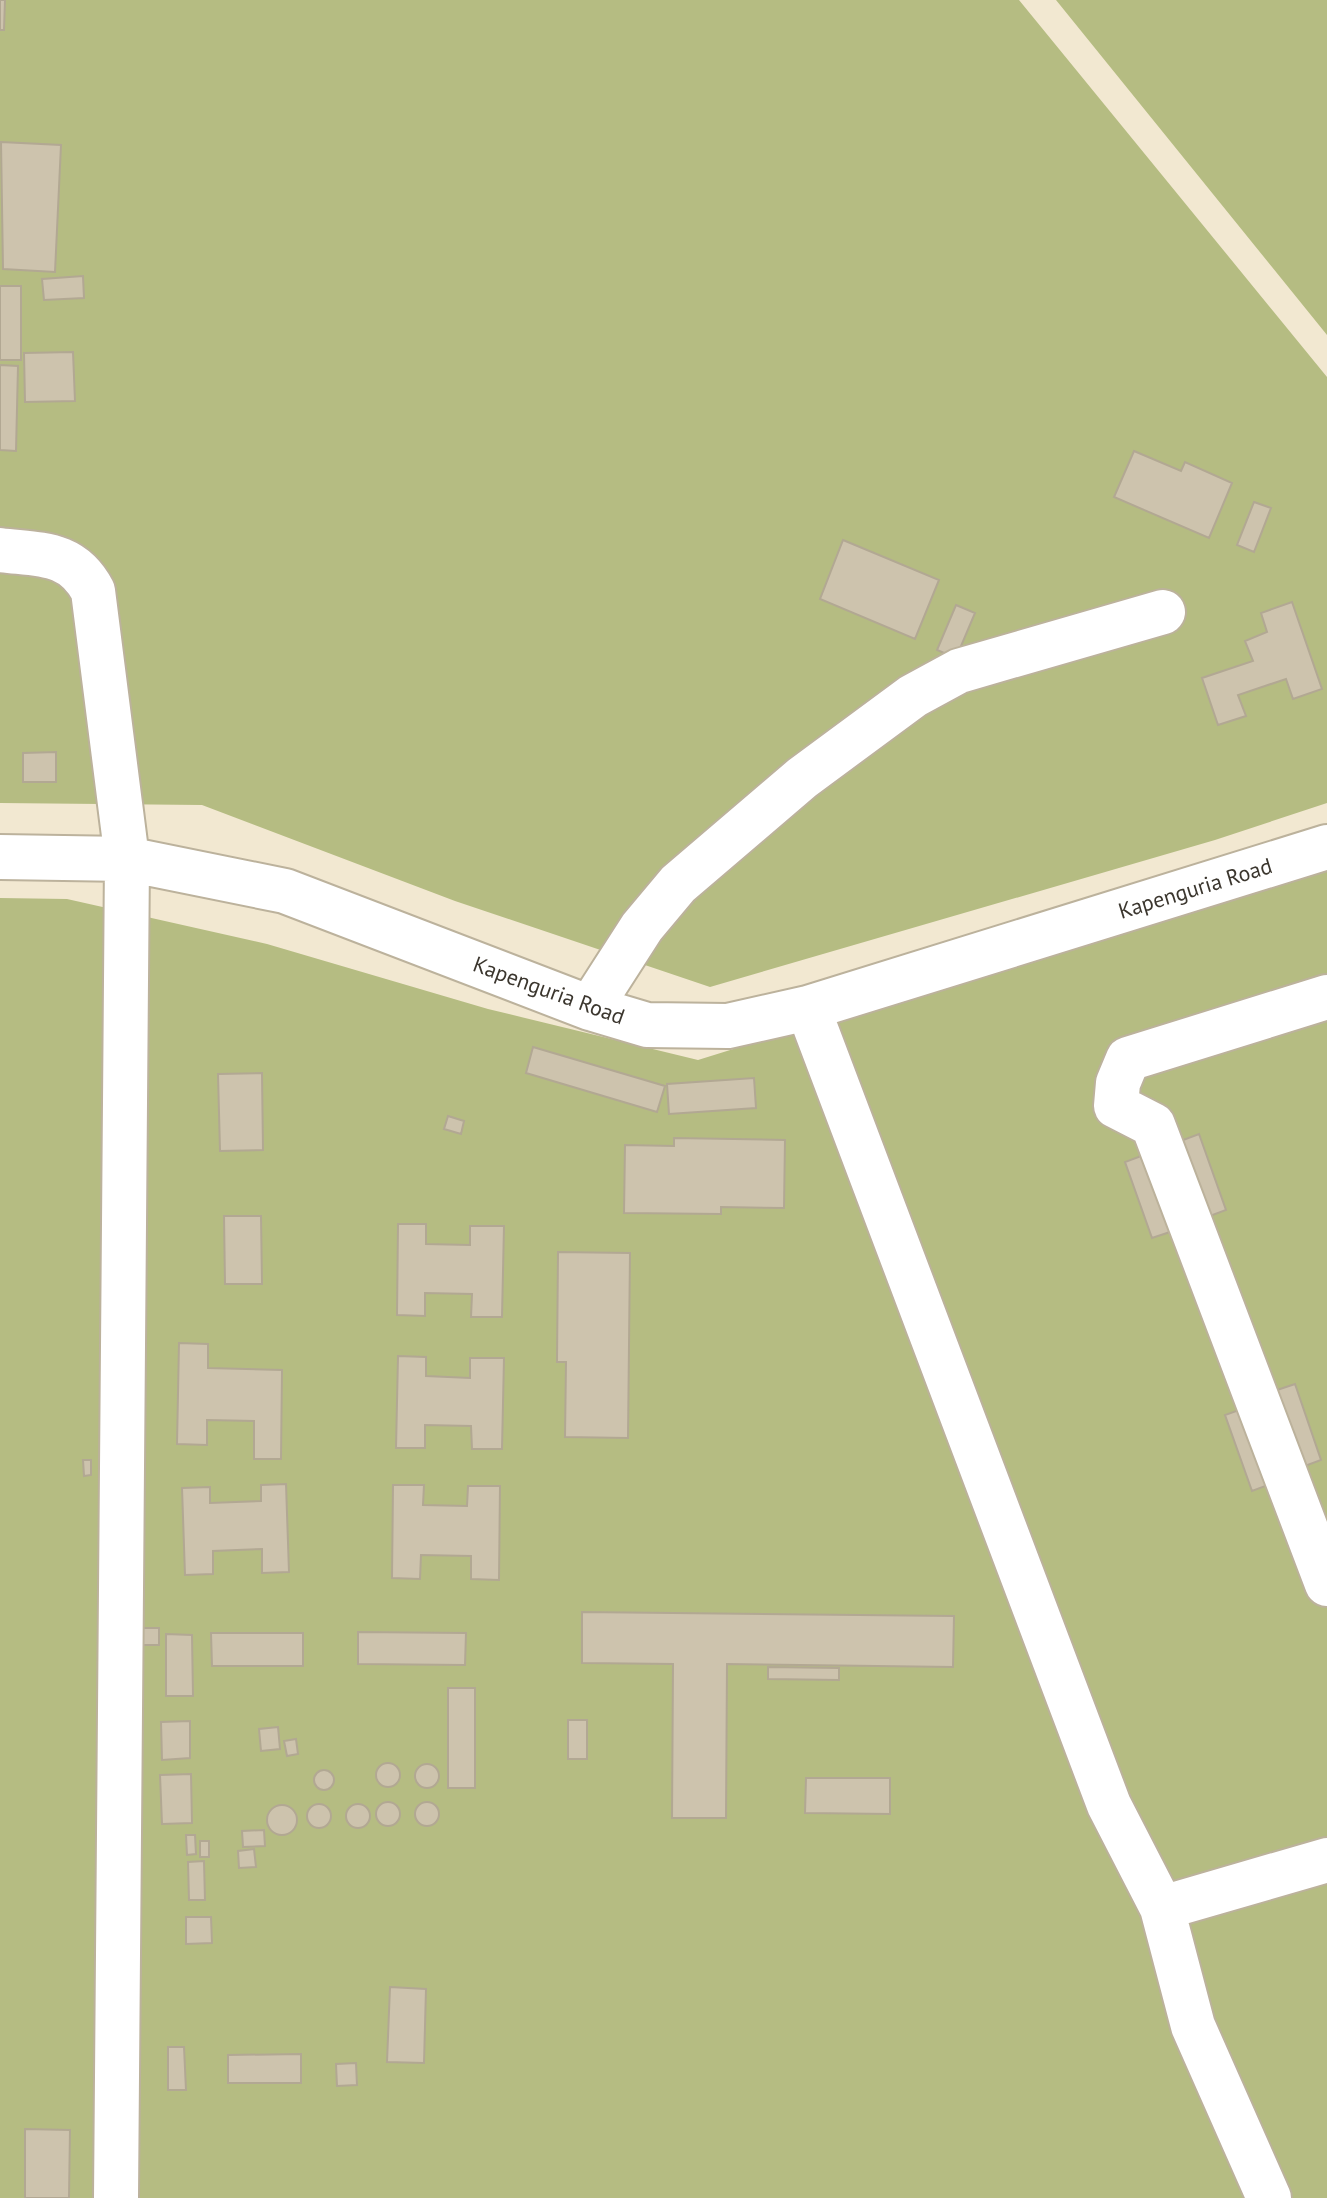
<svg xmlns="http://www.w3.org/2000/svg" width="1327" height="2198" viewBox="0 0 1327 2198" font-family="'PT Sans',sans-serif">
<rect width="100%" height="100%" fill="#f2e8d1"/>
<path fill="#b5bc82" d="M0,0H1019L1327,377V803L1215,840L710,987L455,901L202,805L0,803Z
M1056,0H1327V335Z
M1327,864V2198H0V898L67,899L267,944L488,1009L698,1060Z"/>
<path fill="#cdc3ad" stroke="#b2a893" stroke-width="2" d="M0,0H5L4,30H0Z
M1,142L61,145L55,272L3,269Z
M83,276L84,298L44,300L42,279Z
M0,286H21V360H0Z
M73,352L75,401L25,402L24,353Z
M0,365L18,366L16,451L0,450Z
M1134,451L1181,471L1185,462L1232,483L1209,538L1114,497Z
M1254,502L1271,508L1254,552L1237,545Z
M843,540L939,580L915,639L820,599Z
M1292,602L1322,689L1293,699L1286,679L1238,695L1246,716L1218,725L1202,678L1253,661L1245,641L1267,632L1261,613Z
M956,605L975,613L956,658L937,650Z
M56,752V782H23V753Z
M533,1047L665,1086L657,1112L526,1073Z
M262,1073L263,1150L220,1151L218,1074Z
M754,1078L756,1108L669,1114L667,1084Z
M448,1116L464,1121L461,1134L444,1129Z
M1199,1134L1226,1210L1202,1219L1175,1143Z
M674,1138L785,1140L784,1208L721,1207V1214L624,1213L625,1145L674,1146Z
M1149,1153L1176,1230L1152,1238L1125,1162Z
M224,1216H261L262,1284H225Z
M398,1224H426V1244L470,1245V1226H504L502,1317H471L472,1294L425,1293V1316L397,1315Z
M558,1252L630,1253L628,1438L565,1437L566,1362H557Z
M179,1343L208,1344V1368L282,1370L281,1459H254V1421L207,1420V1445L177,1444Z
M398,1356L426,1357V1376L470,1378V1358H504L502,1449H472L471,1426L425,1425V1448H396Z
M1295,1384L1321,1460L1297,1469L1271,1392Z
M1250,1406L1276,1482L1252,1491L1225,1415Z
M83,1460H91V1475L84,1476Z
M286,1484L289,1572L262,1573V1549L213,1551V1574L185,1575L182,1488L210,1487V1503L261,1501V1485Z
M393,1485H424L423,1505L467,1506L468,1486H500L499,1580L471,1579V1556L421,1555L420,1579L392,1578Z
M582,1612L954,1616L953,1667L727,1664L726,1818H672L673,1664L582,1663Z
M139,1628H159V1645H139Z
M358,1632L466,1633L465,1665L358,1664Z
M211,1633H303V1666H212Z
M166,1634L192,1635L193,1696H166Z
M768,1667L839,1668V1680L768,1679Z
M448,1688H475V1788H448Z
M568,1720H587V1759H568Z
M190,1721V1758L162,1760L161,1722Z
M278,1727L280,1749L261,1751L259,1729Z
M296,1739L298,1754L287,1756L284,1741Z
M376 1775a12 12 0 1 1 24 0a12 12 0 1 1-24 0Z
M415 1776a12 12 0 1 1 24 0a12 12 0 1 1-24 0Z
M314 1780a10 10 0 1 1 20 0a10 10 0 1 1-20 0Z
M191,1774L192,1823L162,1824L160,1775Z
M806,1778H890V1814L805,1813Z
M415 1814a12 12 0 1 1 24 0a12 12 0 1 1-24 0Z
M376 1814a12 12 0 1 1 24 0a12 12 0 1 1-24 0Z
M307 1816a12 12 0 1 1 24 0a12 12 0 1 1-24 0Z
M346 1816a12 12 0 1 1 24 0a12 12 0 1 1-24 0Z
M267 1820a15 15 0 1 1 30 0a15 15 0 1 1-30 0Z
M264,1830L265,1846L243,1847L242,1831Z
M186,1835H195L196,1854L187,1855Z
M200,1841H209V1857H200Z
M254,1849L256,1867L239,1868L238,1851Z
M204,1861L205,1900H189L188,1862Z
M186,1917H211L212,1943L186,1944Z
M390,1987L426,1989L424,2063L387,2062Z
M168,2047H184L186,2090H168Z
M301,2054V2083H228V2055Z
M356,2063L357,2085L337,2086L336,2064Z
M25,2129L70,2130L69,2198H25Z"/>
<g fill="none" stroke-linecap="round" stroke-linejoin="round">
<defs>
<path id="minor" d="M0,550C40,555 72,551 93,591L127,859L116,2198
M0,857L127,859L285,891L590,1008L647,1025L728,1026L808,1008L1327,847
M1327,997L1128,1059L1118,1083L1116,1106L1153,1125L1327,1584
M590,1008L642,927L678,884L802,778L913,696L959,671L1163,612
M808,1008L1109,1805L1162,1908L1193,2026L1269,2198
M1162,1908L1327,1860"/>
</defs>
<use href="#minor" stroke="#bcb29c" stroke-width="48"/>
<use href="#minor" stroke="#fff" stroke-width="44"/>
</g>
<g text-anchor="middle" stroke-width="6" stroke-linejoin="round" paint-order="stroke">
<g font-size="22" fill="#3b362e" stroke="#fff">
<text transform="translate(1195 888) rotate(-17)" y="8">Kapenguria Road</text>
<text transform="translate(549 990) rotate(20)" y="8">Kapenguria Road</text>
</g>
</g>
</svg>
